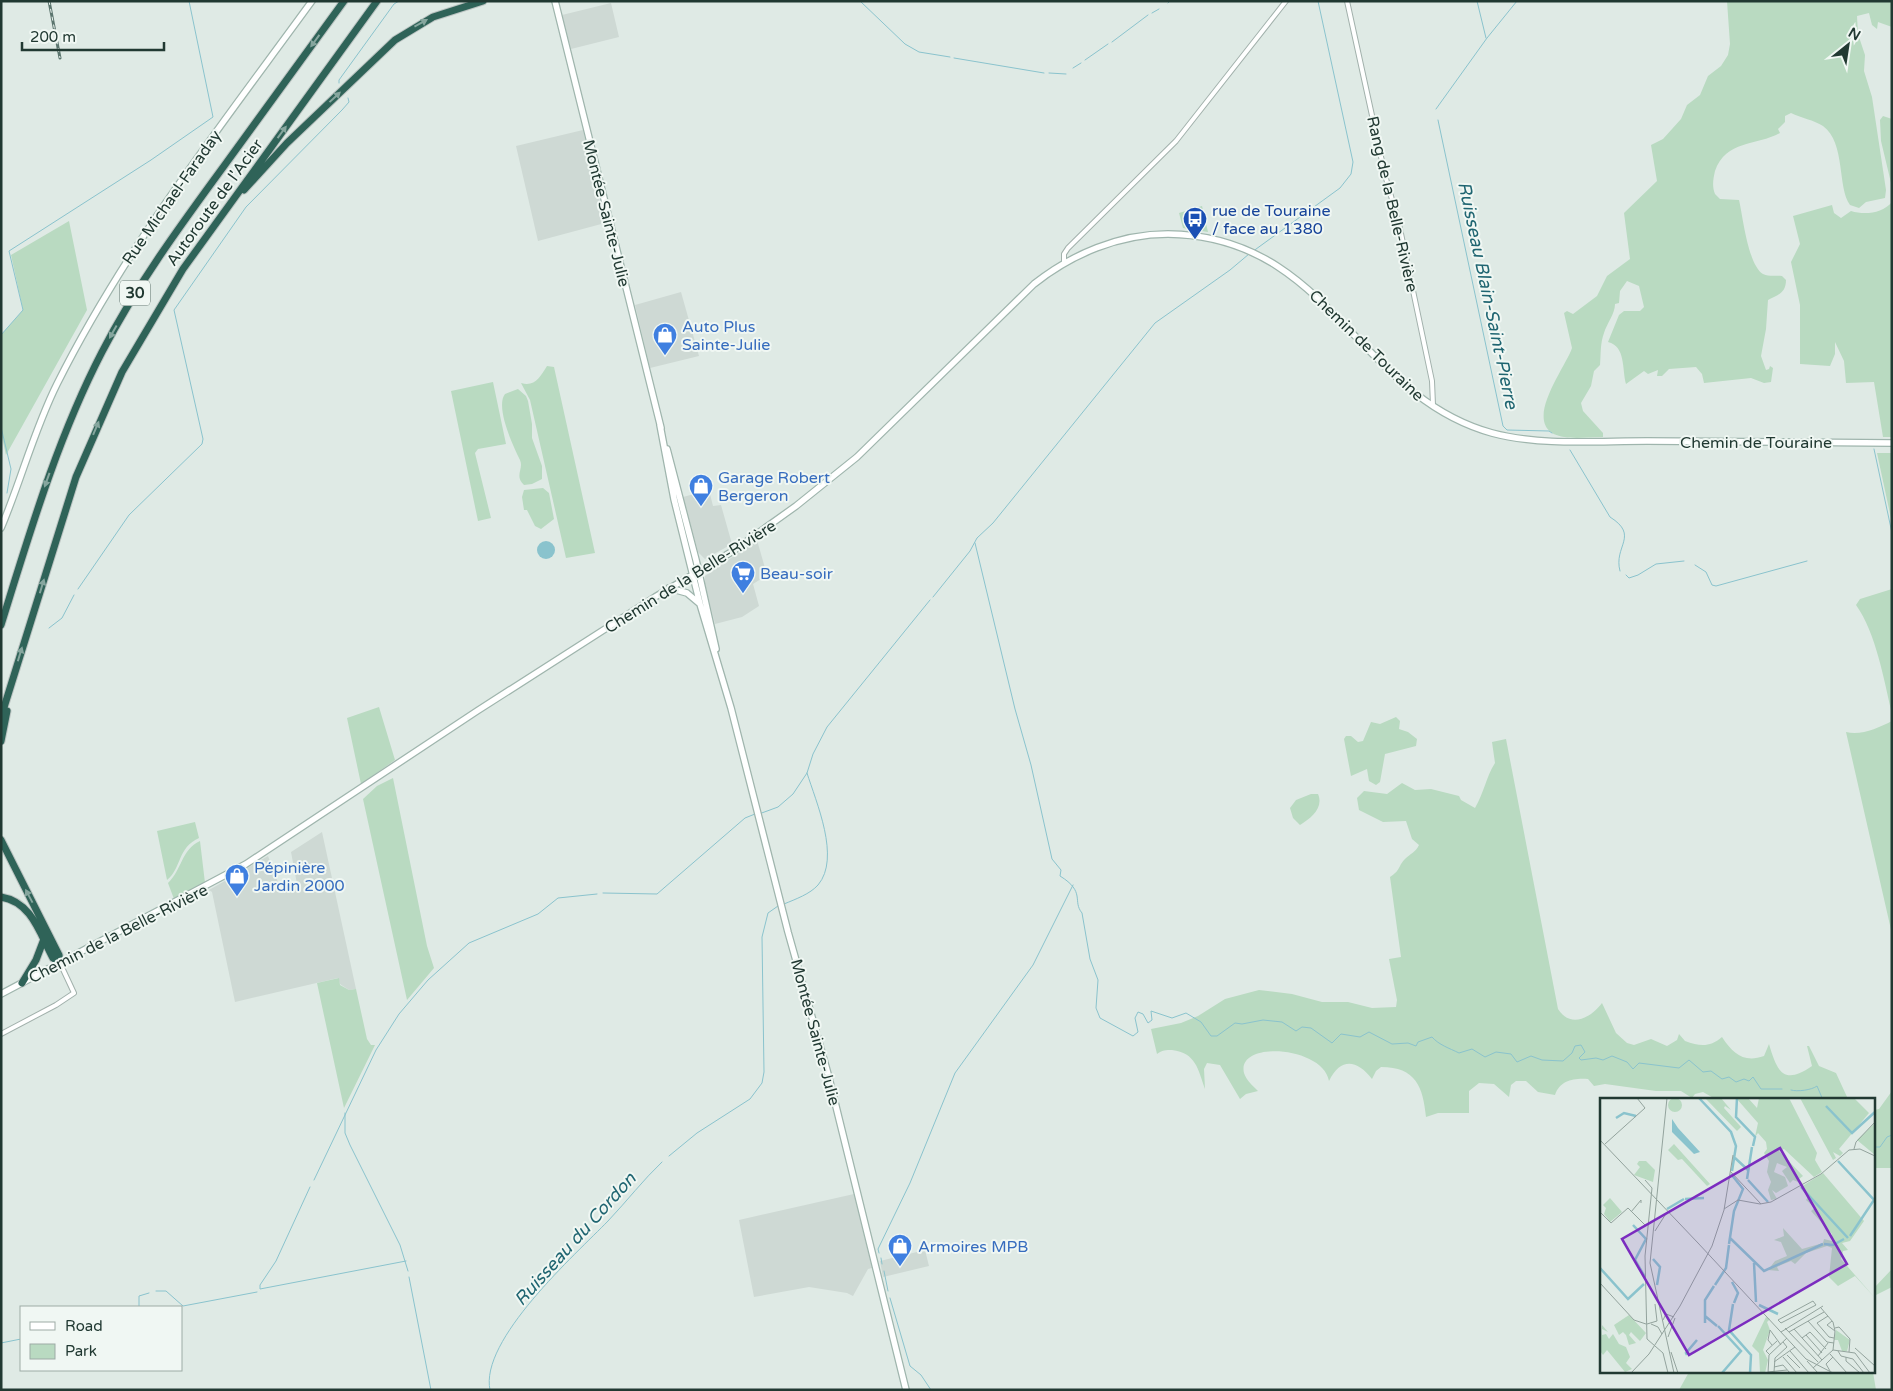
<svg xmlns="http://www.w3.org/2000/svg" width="1893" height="1391" viewBox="0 0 1893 1391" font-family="'Varela Round',sans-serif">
<rect width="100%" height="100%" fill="#dfeae5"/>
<path fill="#ced9d4" d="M611,3L619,37L571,49L562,15Z
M583,130L605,223L538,241L516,146Z
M681,292L699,356L650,368L635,305Z
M709,490L713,506L721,505L732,544L705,559L698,552L683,497Z
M757,540L767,575L753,584L759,606L742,617L715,624L705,584V576Z
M322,832L356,989L349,990L340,984L338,978L235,1002L212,892L209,890L268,856L281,890L298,889L291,852Z
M854,1194L872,1268L868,1269L853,1296L847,1293L809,1287L754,1297L739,1220Z
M925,1250L929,1266L883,1277L880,1261Z"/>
<path fill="#b9dac1" d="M1727,1H1892V27L1878,22L1877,29L1872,25L1869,13L1857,16L1858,34L1865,55L1864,71L1872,97L1886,190L1885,198L1866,202L1859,208L1850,205C1837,187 1846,143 1823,126C1814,120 1801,118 1791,113L1785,116V122L1778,129L1780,133C1756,146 1726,140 1715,171C1713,180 1712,186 1715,194L1720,199L1739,200C1743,217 1748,265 1763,274C1770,277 1775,275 1782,276L1786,280C1786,293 1778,295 1768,300L1766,329L1761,356L1766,370L1769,369L1770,366L1773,368L1771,382L1764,383L1751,378L1704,383L1702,374L1696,367L1669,369L1662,376H1657L1658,370L1648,374L1644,371L1626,384C1622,370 1626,346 1608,342L1619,315L1624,311H1640L1644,307L1639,286L1627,281L1620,291L1619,303L1615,304C1615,314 1607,323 1604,333C1600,344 1601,354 1600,365L1594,371L1591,386L1581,403L1583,411L1603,433V437C1591,437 1576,439 1564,437C1517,429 1565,369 1572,348L1564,313L1567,311L1573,314L1597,296L1607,276L1630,259L1624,213L1657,181L1651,145L1663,139L1681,119L1687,105L1700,95L1708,76L1721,66L1728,55L1730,44Z
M1883,116L1892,119V187L1881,141L1880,120Z
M1892,202V437H1883L1874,382L1846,383L1844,361L1835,342V354L1830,366L1800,364V305L1791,262L1800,244L1793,216L1832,205L1834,213L1841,218L1851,211C1864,215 1882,214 1892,202Z
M1202,206L1208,232L1183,228L1179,213Z
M69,221L87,310L6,455L1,433V335L23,310L11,255Z
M547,366L554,367L595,553L566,558L530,400L521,383C535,387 540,377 547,366Z
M493,382L506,444L478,449L475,453L491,518L478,521L451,391Z
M518,389L526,396L528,401L532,424V438L542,466V479L532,484L524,485C514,476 524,469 520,460C513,446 495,407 505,394Z
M1877,453H1892V523Z
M543,488L549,493L554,519L541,529L535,526L527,510H524L522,497L524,490Z
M1892,589V714C1884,680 1876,633 1856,605L1860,599Z
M379,707L395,760L361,784L347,718Z
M1396,717L1400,721L1399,729L1408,732L1417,739L1416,746L1385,754L1380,782L1376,785L1369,781L1367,769L1351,776L1344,739L1346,736H1351L1358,742L1363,741L1371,722L1380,724Z
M1892,721V934L1846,732C1861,736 1878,728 1892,721Z
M1506,739L1558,1009C1570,1028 1590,1019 1602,1003L1616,1033L1627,1043L1634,1045L1651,1039L1667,1046L1677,1040L1679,1034L1685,1041C1701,1047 1710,1047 1722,1037C1733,1054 1744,1063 1764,1056L1769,1044C1777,1071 1783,1086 1812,1066L1807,1046H1809L1819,1066L1836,1073L1848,1099L1851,1100H1717L1703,1092L1695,1094L1692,1098L1681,1091H1656L1605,1084L1594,1086L1588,1079C1574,1078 1560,1080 1555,1095L1538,1092L1526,1081H1516L1511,1085L1509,1097L1494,1084L1479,1083L1469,1091V1113H1438L1426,1117C1423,1087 1416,1067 1381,1067L1376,1071L1372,1079C1357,1060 1341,1057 1329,1081C1323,1046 1236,1040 1244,1073C1246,1080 1253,1086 1258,1091L1246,1094L1240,1099L1220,1065L1207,1063L1204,1069L1205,1089C1198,1069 1196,1053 1172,1050C1166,1050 1162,1050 1157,1054L1151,1029L1181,1023L1198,1016L1225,999L1259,990L1292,994L1322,1002H1348L1372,1008L1396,1007L1397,1000L1389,959L1401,957L1390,877C1401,870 1398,866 1405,859C1411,853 1415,853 1419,845L1412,839L1406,821L1383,822L1359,810L1357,798L1364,791L1387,794L1402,783L1415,790L1431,789L1459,796L1461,800L1475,808C1484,793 1486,777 1495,763L1492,742Z
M393,778L427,946L434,968L407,1000L363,799L377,786Z
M1311,794H1318C1324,808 1311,818 1300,825L1293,818L1290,808L1296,800Z
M195,822L199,838C177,848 182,868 167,880L157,831Z
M200,841L205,883L174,899L168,883C182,870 181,850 200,841Z
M339,978L340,985L349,990L356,989L367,1039L371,1045H375L344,1108L317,983Z
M1892,1091V1168H1874V1110L1879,1109Z
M1892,1269V1287L1874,1296V1288Z
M1689,1372H1873L1876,1390H1679Z"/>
<path fill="#8ac3cd" d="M537 550a9 9 0 1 1 18 0a9 9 0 1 1-18 0Z"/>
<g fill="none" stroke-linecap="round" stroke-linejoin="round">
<path stroke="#8ac3cd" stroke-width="1" d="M860,1L905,44L919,52L950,57
M1477,1L1486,38
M1168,3L1170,1
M1152,13L1159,9
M1112,42L1148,15
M954,58L1044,73
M1085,60L1108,44
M1073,68L1081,63
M1049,73L1066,74
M339,83V80L394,4L399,1
M1436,109L1487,38L1517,1
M1438,120L1503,426L1507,430L1549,431L1552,433
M1252,252L1340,188L1351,174L1353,162L1318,1
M1,335L23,310L9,251L151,160L213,117L189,1
M1,427L11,469L7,493
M1874,449L1892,533
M1570,450L1610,517C1640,536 1613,546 1620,571
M975,543L1015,709L1031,765L1052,859L1061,870L1060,876C1086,892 1072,901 1082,913L1090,959L1098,980L1096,1008L1100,1018L1133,1036L1138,1032L1135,1018L1138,1012L1143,1014L1148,1023L1152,1020L1151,1011L1172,1018L1186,1013L1201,1022L1211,1036H1217L1235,1023L1242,1024L1263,1020L1282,1022L1296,1031L1302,1027L1311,1028L1332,1043L1341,1034L1360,1037L1369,1032L1392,1044L1408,1043L1416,1046L1418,1042L1432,1037C1439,1045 1449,1048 1459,1053L1472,1049L1485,1057L1496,1052L1511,1054L1517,1062L1531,1056L1542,1060L1563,1061L1572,1053L1575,1046L1581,1045L1585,1052L1579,1058L1581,1060L1596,1058L1603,1060L1612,1056L1627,1062L1633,1069L1639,1063L1679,1068L1689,1060L1703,1072L1711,1071L1722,1079L1729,1077L1736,1082L1744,1079L1749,1081L1753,1077L1761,1089H1782
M1695,565L1706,572L1712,585L1716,586L1807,561
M1626,575L1629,578L1638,575L1656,564L1684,561
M78,589L129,515L202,444L203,439L174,310L246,207L342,110L349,102L348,98
M933,597L970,551L977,538L993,523L1155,323L1230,270L1249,254
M49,628L62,618L74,595
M759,814L778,807L793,794L807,773L813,754L827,727L930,600
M603,893L657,894L745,818L755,814
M784,904C796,899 810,894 818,885C841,858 816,802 807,773
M1791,1090C1797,1092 1812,1090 1817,1086L1823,1100
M345,1113V1133L350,1145L400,1245L408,1271
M1874,1147H1880L1887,1137L1892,1135
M669,1156L697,1133L750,1099L762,1083L764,1072L762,937L768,913L778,906
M314,1180L376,1050L399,1014L428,980L469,943L538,914L558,898L597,894
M310,1187L276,1261L260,1285V1289L406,1261
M879,1253L878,1249L910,1183L955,1073L1033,965L1073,885
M881,1258L882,1264
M884,1271L888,1291
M409,1277L431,1390
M156,1291H166L183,1306L257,1292
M890,1298L910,1366L921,1375L931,1390
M139,1307V1296L149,1293
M1,1343L21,1339
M490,1390C479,1340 576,1254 608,1221C627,1201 643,1180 662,1162"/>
<defs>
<path id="street" d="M1347,1L1385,175L1399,224L1432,381L1433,405
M1064,263V254L1068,248L1176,141L1286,1
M1,1034L56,1005L74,993L60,963"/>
<path id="secondary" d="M555,1L661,428
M660,425L674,499L700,604L731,708L788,932L828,1074L906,1390
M667,449L696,560L716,649
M1,528C21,481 34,430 57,384C126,246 221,126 312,1
M669,588L687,593L700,604
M1,994L246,864L477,711L655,597L733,551L796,506L857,457L1034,284C1072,254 1119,234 1168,234C1331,236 1355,395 1492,433C1541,446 1596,441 1647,441C1728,441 1810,442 1892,443"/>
<path id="highway" d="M244,190L287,143L395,40L433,17L483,1
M1,625C30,532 57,439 102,352C136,286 180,226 224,166C264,111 304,56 344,1
M1,717L76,477L122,372L183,269L377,1
M1,741L7,711
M1,840L59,955L60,963
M1,897C32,902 40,934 53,958L60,963
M22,983L36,960L44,939"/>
</defs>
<use href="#street" stroke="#a2b1ac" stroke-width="6"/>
<use href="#secondary" stroke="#9fb5ad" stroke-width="8"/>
<use href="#highway" stroke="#bcc4c2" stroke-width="9"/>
<use href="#street" stroke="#fff" stroke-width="4"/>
<use href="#secondary" stroke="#fff" stroke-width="5.5"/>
<use href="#highway" stroke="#2f6358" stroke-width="7"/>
<defs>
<path id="rail" d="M49,1L60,58"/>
</defs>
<use href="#rail" stroke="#5b756e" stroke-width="3"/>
<use href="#rail" stroke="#f0f7f3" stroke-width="1" stroke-dasharray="4" stroke-linecap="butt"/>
</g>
<defs><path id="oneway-solid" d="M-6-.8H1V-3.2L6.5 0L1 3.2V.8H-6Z" transform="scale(1.25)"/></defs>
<g fill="#86a69e">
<use href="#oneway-solid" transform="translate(421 23) rotate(-29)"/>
<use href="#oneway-solid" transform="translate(315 41) rotate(126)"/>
<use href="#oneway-solid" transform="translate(335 97) rotate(-43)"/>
<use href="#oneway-solid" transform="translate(282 132) rotate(-54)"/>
<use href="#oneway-solid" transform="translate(113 332) rotate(119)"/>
<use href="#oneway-solid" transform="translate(96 428) rotate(-67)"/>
<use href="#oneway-solid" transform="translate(47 480) rotate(110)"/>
<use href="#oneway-solid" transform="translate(42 586) rotate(-73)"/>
<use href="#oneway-solid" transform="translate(20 654) rotate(-73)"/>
<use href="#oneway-solid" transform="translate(29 896) rotate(-118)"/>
</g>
<defs>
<symbol id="bus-pin" viewBox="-11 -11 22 30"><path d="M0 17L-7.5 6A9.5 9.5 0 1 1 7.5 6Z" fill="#1a4fb4" stroke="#f0f7f3"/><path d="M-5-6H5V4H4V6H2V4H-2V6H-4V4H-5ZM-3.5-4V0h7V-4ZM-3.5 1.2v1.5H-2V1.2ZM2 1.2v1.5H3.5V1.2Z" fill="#fff"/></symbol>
<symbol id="shop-pin" viewBox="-11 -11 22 30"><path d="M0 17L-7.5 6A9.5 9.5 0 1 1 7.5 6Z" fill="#3f7fe0" stroke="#f0f7f3"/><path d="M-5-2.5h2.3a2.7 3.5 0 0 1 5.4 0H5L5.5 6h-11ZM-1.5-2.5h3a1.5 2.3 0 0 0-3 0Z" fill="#fff"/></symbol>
<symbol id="supermarket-pin" viewBox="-11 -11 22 30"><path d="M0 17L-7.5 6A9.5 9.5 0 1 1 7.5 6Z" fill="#3f7fe0" stroke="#f0f7f3"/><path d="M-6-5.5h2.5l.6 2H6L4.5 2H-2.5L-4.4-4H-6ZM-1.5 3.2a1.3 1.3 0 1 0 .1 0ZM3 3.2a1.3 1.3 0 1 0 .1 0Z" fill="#fff"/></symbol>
</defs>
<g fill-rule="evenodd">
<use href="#bus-pin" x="1181" y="205" width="28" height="38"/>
<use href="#shop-pin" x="651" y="321" width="28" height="38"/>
<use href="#shop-pin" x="687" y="472" width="28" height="38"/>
<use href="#supermarket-pin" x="729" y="559" width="28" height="38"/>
<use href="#shop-pin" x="223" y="862" width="28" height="38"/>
<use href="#shop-pin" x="886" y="1232" width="28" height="38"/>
</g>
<g text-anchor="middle" stroke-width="4" stroke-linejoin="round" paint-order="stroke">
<rect fill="#f0f7f3" stroke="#5f726c" stroke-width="1" x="120" y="280.5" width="30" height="25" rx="4"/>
<g font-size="15" font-weight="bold" fill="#213932">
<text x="135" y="298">30</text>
</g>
<g font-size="16" fill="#213932" stroke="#f0f7f3">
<text transform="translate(171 197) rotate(-55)" y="6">Rue Michael-Faraday</text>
<text transform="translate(214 202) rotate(-54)" y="6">Autoroute de l'Acier</text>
<text transform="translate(1393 204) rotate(77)" y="6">Rang de la Belle-Rivière</text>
<text transform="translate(607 213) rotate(76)" y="6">Montée Sainte-Julie</text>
<text transform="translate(1367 345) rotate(44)" y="6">Chemin de Touraine</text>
<text x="1756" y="448">Chemin de Touraine</text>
<text transform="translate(690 576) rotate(-32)" y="6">Chemin de la Belle-Rivière</text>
<text transform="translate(118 933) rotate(-27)" y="6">Chemin de la Belle-Rivière</text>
<text transform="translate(816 1032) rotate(75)" y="6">Montée Sainte-Julie</text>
</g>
<g font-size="16" fill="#164399" stroke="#f0f7f3" text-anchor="start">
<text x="1212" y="216">rue de Touraine<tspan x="1212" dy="18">/ face au 1380</tspan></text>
</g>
<g font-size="16" fill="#366cbe" stroke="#f0f7f3" text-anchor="start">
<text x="682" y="332">Auto Plus<tspan x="682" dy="18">Sainte-Julie</tspan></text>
<text x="718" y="483">Garage Robert<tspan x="718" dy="18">Bergeron</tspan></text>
<text x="760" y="579">Beau-soir</text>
<text x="254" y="873">Pépinière<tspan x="254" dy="18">Jardin 2000</tspan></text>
<text x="918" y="1252">Armoires MPB</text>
</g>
<g font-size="18" font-style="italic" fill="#1f6571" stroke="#f0f7f3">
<text transform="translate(1488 295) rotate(78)" y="6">Ruisseau Blain-Saint-Pierre</text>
<text transform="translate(575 1239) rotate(-48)" y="6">Ruisseau du Cordon</text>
</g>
</g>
<g transform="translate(1600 1098)">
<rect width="275" height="275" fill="#dfeae5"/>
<path d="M105,0H121L131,12L125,8L124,10L141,29L137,33ZM136,0H148L157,10L159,0H189L217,55L215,62L222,74L214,79L184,51L179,53L203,78L199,81L203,86L193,82L190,85L182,73L187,69L177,65L174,74L185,79L188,88L176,95L172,92L177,101L171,102L168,92L171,84L167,74L169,63L164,55L167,51L166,44L158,35L155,39L158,25ZM200,0H254L269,15L239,51L243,55L240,58L233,54L236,60L233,62ZM68 7a7 7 0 1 1 14 0a7 7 0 1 1-14 0ZM275,25V57L257,42ZM74,46L110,86L107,88L82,61L78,62L68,52ZM39,63H46L55,72L53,84L34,77L40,69L37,66ZM223,75L264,123L250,143L242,145L248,152L243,153L241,161L275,200L255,178L238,188L229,179L232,150L227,148L206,155L195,166L191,163L181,167L177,169L179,173L168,172L175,163L187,158L181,144L174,142L184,138L183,130L202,151L223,145L224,141L232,143V136L211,113L215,110L206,102L209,98L201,89ZM10,100L22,114L10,124L4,116L6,110L3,107ZM29,217L46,235L40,243L31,234L29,237L36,245L29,247L26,237L23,234L19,237L14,227ZM166,219L170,221L167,224L170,232L163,252L168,262L165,275H160L159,255L152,248ZM2,227L8,234L2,231V237L6,236L9,241L13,236L19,246L26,249L30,259L26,265L32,271L25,274L7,252L3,257L0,253ZM236,232L250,242L247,253H242L238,242H234Z" fill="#b9dac1"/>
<path d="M72,21L78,30L100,54L94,56L72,34Z" fill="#8ac3cd"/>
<path fill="none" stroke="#8ac3cd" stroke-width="2.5" d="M99,0L131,34L136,48L132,73M137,0L136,19L155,39L153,48M226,8L252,35L275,14M16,20L24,15L36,18M135,60L148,72M238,63L274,102L250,138M147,81L152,49M148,82L168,104M201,89L248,140M85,101L104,100M67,111L84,101M33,127L46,141L35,162L45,179M130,140L164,173L223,146M129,146L134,113L143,91L131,76M224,146L233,147L244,141M53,161L60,169L57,187M154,165L156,204M0,170L28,201L44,186M132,184L138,195L134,205M115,187L126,170L129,147M133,206L129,232L151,257L150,275M159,207L178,216M105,218L117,228M105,225V202L114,188M118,228L141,253L122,275M87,257L86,255L97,242"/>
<path fill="none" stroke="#93a39d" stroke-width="1" d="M67,0L50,165L74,275M0,42L98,145M5,46L45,10L37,0M254,51L256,44L275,24M130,73L161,106M45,82L52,90L45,158L47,241L63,255L68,275M124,111L138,102L160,106L171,104L221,76L249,52L260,51L275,58M0,114L11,125L28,110L46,128M31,114L41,102V105M55,133L67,114M98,145L206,261L233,275M0,185L34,222L46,226M213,203L216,207L181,225L178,222ZM228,218L217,225L229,239L234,240M63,222L66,216L74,219M208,223L227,244L234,245M232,223L227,227L235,233M47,226L57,223L55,206M51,226L58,229L62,236M185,230L218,264M235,230L239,229L250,241L249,254M194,231L222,262M181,234L223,208M189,234L224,214M206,237L222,255M68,239L75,220M202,240L210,234L226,251M172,247L168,242L170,232L181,247M255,250L275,268M233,252L255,255L270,275M190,253L209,275M238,253L241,258L253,261L264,275M71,254L78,275M230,256L247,275M170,257L166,253L177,243M187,257L200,270M218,258L228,245M183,259L197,275M246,259V263L260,275M207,263L218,275M174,264L195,249M174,269L183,267L190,275M213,270L233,252L235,233L233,224L221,210M230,273L226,266L233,259M168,274L187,272M174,274L175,260L187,249L183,244M31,275L49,256L80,208L112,148L124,112L133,57M168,275L169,257L187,240"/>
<path fill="#7b2cbf" fill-opacity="0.15" stroke="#7b2cbf" stroke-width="2.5" d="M180,50L247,166L89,257L22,141Z"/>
<rect width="275" height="275" fill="none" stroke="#213932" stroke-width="2.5"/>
</g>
<rect width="1893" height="1391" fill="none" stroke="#213932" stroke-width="5"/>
<rect x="20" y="1306" width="162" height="65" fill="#f0f7f3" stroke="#9daba6"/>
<rect x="30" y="1322" width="25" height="8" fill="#ffffff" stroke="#9daba6"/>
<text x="65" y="1331" font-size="15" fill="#213932">Road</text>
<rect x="30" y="1344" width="25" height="15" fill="#b9dac1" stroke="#9daba6"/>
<text x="65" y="1356" font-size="15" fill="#213932">Park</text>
<g transform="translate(1848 45) rotate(30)" stroke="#f0f7f3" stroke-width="4" paint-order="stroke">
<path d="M0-4L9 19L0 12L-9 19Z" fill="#213932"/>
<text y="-8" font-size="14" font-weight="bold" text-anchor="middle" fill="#213932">N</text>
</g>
<path d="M22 42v8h142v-8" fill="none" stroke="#213932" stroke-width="2.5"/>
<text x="30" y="42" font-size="15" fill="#213932" stroke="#f0f7f3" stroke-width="4" paint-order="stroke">200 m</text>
</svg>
